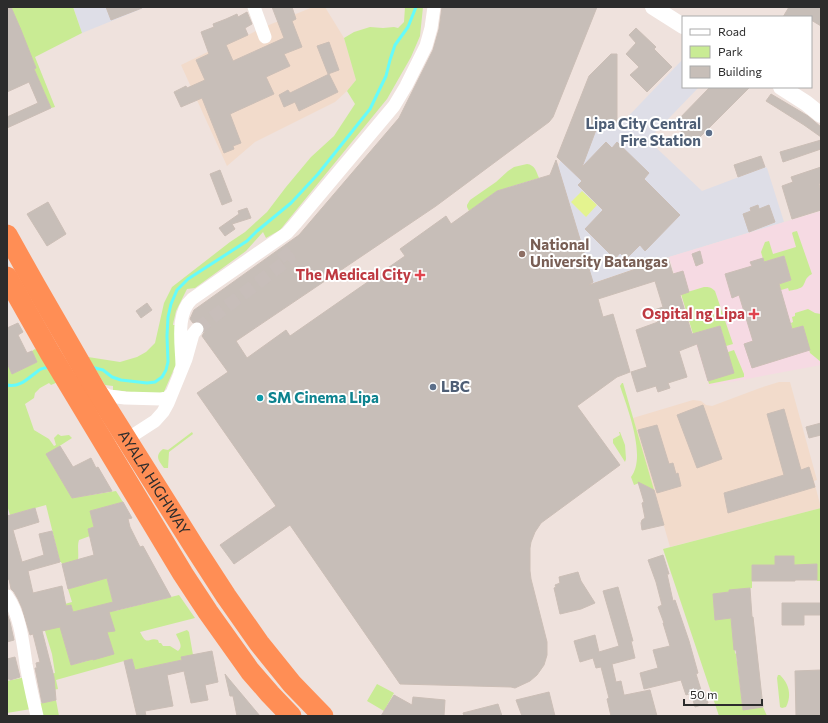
<svg xmlns="http://www.w3.org/2000/svg" width="828" height="723" viewBox="0 0 828 723" font-family="Commissioner,sans-serif">
<rect width="100%" height="100%" fill="#efe2dd"/>
<path fill="#dedee7" d="M73,7H146L82,33Z
M683,59V87H699L648,140L702,191L765,167L767,168L784,222L669,257L593,283L558,167L579,115L599,122L617,123L620,125Z"/>
<path fill="#f2dbcb" d="M313,7H325L344,38L356,80L347,91L335,102L255,142L227,166L181,65L216,48L248,35L264,27Z
M779,382H790L817,480L814,481L821,508L670,547L633,418L693,400L701,401L706,405L712,406L760,388Z"/>
<path fill="#f6dae3" d="M821,211V365L709,386L669,257Z"/>
<path fill="#c9eb94" fill-rule="evenodd" d="M11,7H73L82,33L35,57L55,107L51,108L34,69L36,68Z
M405,7H423L420,36L411,57L387,99L280,230L266,238L263,232L246,251L195,288L187,289L176,311L173,324V325H175L177,362L163,394L160,395L113,390V386L105,385L88,357L120,362L137,357L146,352L155,343L164,303L172,287L230,242L245,232L267,212L286,187L311,157L334,136L355,104L347,91L356,80L344,38L354,32L370,27L383,28L394,27L398,28L404,22Z
M527,164C535,165 536,171 539,178L497,191L469,211L467,207V205L470,200L496,182L508,171L514,167Z
M797,231L812,274C804,278 806,283 802,287C799,289 793,290 789,291L788,288L781,290L779,284L791,280L784,256L764,262L761,252L765,242L769,241L773,254L796,247L792,233L793,232Z
M704,287C709,287 711,287 715,291L733,344L726,346L720,336L723,335L720,326L693,334L681,294Z
M808,309L815,313L821,314V362L810,353L803,326L792,329L791,323L793,322L792,317L795,316V313Z
M35,349L39,351L58,382L51,385L49,383L40,388L35,393L34,398L25,404L34,430L49,439L54,446L56,445L54,438L58,434L61,436L69,435L72,438L47,454L72,498L116,491L123,502L90,511L94,527L90,536L79,540C77,546 79,553 78,560L62,564L61,562H60L46,505L10,515L7,505V363L12,374L37,362L32,351Z
M734,350L744,374V377L709,384L708,380L728,352Z
M622,383H623L654,490L639,483L634,485L631,477C647,457 627,407 620,386Z
M192,432L193,434L169,452L168,468H164C159,461 154,456 163,449L168,450Z
M619,432H620L625,445L626,459L625,462L613,443V439L620,435Z
M821,508V581H817L816,564L794,565V556H775V565H752V588L729,590V592L713,594L715,620L730,618L731,619L735,653L736,654L743,710L763,707L767,716H719L663,549Z
M107,578L115,611L179,595L195,618L140,632C148,648 148,636 158,640L159,643H161L163,646H170L178,651C184,646 178,640 176,634L187,630L189,632L193,655L182,657V660L135,670L132,659L124,661L56,680L58,689L53,690L51,674L55,673L52,654L45,631H41L43,610L72,602L68,589ZM71,605L76,622L50,610ZM62,633L87,661L71,665Z
M778,675H780C789,684 792,695 786,707L782,708L780,707L777,678Z
M26,677L31,709L7,713V681Z
M377,684L394,693L384,711L367,701Z
M56,700L59,716H40L37,704Z"/>
<path fill="#e4f38f" d="M582,191L597,205L586,217L571,202Z"/>
<g fill="none" stroke-linecap="round" stroke-linejoin="round">
<path stroke="#65fbfb" stroke-width="3" d="M91,367L103,370L112,377L121,380L147,383L155,382L162,377L166,370L168,362L167,336L168,317L171,304L177,290L188,279L247,241L257,231L291,203L318,174L370,109L386,76L390,60L395,45L408,27L416,7
M7,385C20,388 28,378 38,371C41,368 45,368 50,367"/>
</g>
<path fill="#c7beb8" stroke="#cbbeb6" d="M7,7H11L21,30L36,68L34,69L51,108L7,128V117L38,103L29,82L7,92Z
M106,7H142V8L111,20Z
M272,7H292L296,19L292,21L302,47L284,54L290,66L266,77L274,94L230,114L241,143L233,146L234,149L224,153L202,98L181,107L174,92L186,86L187,88L205,80L196,60L209,54L201,32L214,27L213,24L226,19L237,14L238,17L247,12L252,24L245,28L248,35L226,45L233,61L284,38Z
M442,7H597L553,117L549,122L436,206L236,341L247,358L286,330L290,336L405,256L400,249L446,216L451,224L497,191L550,175L556,160L593,282L589,285L668,258L673,274L683,271L689,292L680,295L692,334L720,326L734,373L708,381L697,344L679,351L687,377L668,383L670,388L658,392L656,386L637,392L631,372L647,367L636,330L658,322L654,310L663,307L655,281L598,299L603,317L613,314L630,372L617,377L577,406L620,465L541,523L535,532L531,542L530,548V571L531,579L547,642V655L544,665L537,675L530,681L515,688L511,687L400,684L290,525L234,564L220,545L276,506L197,393L228,372L202,336L205,331L204,326L202,323L199,321L193,323L190,319L194,310L299,235L399,118L433,50L439,29Z
M789,7H821V26L811,20V17H783Z
M636,28L656,47L654,49L672,67L647,92L630,75L639,67L626,54L636,43L629,35Z
M329,42L339,70L328,74L317,46Z
M611,54H617V123L599,122L582,167L606,142L612,148L617,142L649,173L644,179L680,215L645,251L640,245L626,259L620,253L615,259L585,229L603,210L578,185L582,181L557,157L589,76Z
M329,74L338,92L299,111L295,102L284,107L279,95L288,90L290,93Z
M710,87H750L693,144L674,124Z
M771,94L808,116L821,127V137L804,125L766,101Z
M821,140V149L783,162L780,152Z
M761,156L765,167L738,177L734,165Z
M821,167V183L819,184L821,192V210L792,219L782,186L793,182L791,177Z
M220,170L232,201L222,205L210,174Z
M48,202L66,234L47,246L27,214Z
M758,205L759,209L769,205L775,222L749,232L743,214L751,211L750,208Z
M247,208L251,218L232,224L235,229L225,236L219,228L239,214L238,211Z
M700,251L703,263L696,266L692,254Z
M784,256L791,280L779,284L792,329L803,326L810,350L752,368L744,344L753,341L739,295L732,298L725,274L752,266L750,262L763,258L764,262Z
M147,303L152,310L141,318L136,311Z
M18,323L23,332L18,335L27,353L32,351L37,362L12,374L7,363V328Z
M703,405L722,459L697,468L677,415Z
M784,409L801,470L809,467L815,487L728,513L724,493L784,475L767,414Z
M821,423V435L809,438L806,427Z
M657,425L669,464L673,463L676,474L678,473L681,486L657,493L638,430Z
M60,446L73,467L91,458L96,468L98,467L112,491L72,498L46,454Z
M638,482L654,490L664,525L642,530L641,523L642,520L645,518L642,503L644,502Z
M123,502L132,518L128,519L130,527L140,547L143,546L171,597L109,612L115,631L107,632L114,654L93,660V659L71,665L60,627L42,631L54,677L56,700L42,703L35,668H37L36,663L40,662L33,634L30,635L22,608L18,599L14,592L11,589L9,579L7,580V516L35,508L39,522L13,530L22,562L44,555L39,534L52,531L60,562L28,571L33,593L62,586L66,606L71,605L73,612L113,602L107,578L68,589L62,564L94,555L88,529L94,527L90,511Z
M663,555L669,574H667L673,601L675,600L689,641L698,673L696,674L702,693L705,692L708,703L695,707L691,693L686,695L681,680L644,689L640,673L658,668L653,650L670,646L663,623H664L658,607L662,605L656,582L648,560Z
M775,556H794V565L817,564V580H795V581H752V565H775Z
M578,572L581,581L595,603L581,609L560,614L554,588L556,587L555,585L560,583L559,577Z
M618,587L633,641H631L635,658L612,664L616,682L621,681L624,695H625L650,690L657,716H611L607,699L609,698L601,667L596,668L593,658L580,662L574,641L595,635L599,652L619,646L603,591Z
M750,588L752,617H753L763,707L743,710L736,650H734L731,618L715,620L713,594L729,592V590Z
M782,603H821V615H804V625H782Z
M7,613L10,622L14,640L7,642Z
M212,651L218,682L205,685L208,700L191,703L184,671L167,675L173,706L145,711L146,716H137L124,661L132,659L135,670L182,660L181,657Z
M15,657L20,677L10,680V679H7V659Z
M821,670V715L796,716L795,671Z
M225,674L229,679L260,716H237L233,696H230Z
M549,692L555,716H522L516,700Z
M394,695L412,705L413,697L445,700L444,716H381Z
M498,704L502,716H464L463,713Z"/>
<g fill="none" stroke-linecap="round" stroke-linejoin="round">
<path stroke="#c8beba" stroke-width="13" stroke-dasharray="13 6" stroke-linecap="butt" d="M197,329L289,259L280,248"/>
<path stroke="#fff" stroke-width="13" d="M254,7L265,37
M180,372L182,367C182,346 175,314 192,299L287,233L295,224L394,106L406,86L426,46L431,28L434,7
M97,390L109,396L125,398L161,399L167,398L171,394
M121,443L155,421L163,412L168,403L186,359L193,334L197,329
M7,596C20,614 23,643 26,664C29,682 33,699 37,716"/>
<path stroke="#fff" stroke-width="16" d="M653,7L683,26
M781,87L806,103L821,115"/>
<g stroke="#ff8e55" stroke-width="21">
<path id="s1" d="M7,235L35,285L95,389L193,545L226,596L259,643L292,684L323,716"/>
<path d="M7,277L50,353L183,574L208,612L250,671L270,694L291,716"/>
</g>
</g>
<g fill="#5c6f8a" stroke="#fff" stroke-width="1.5">
<circle cx="709" cy="133" r="4"/>
<circle cx="433" cy="387" r="4"/>
</g>
<circle fill="#8d6e63" stroke="#fff" stroke-width="1.5" cx="522" cy="254" r="4"/>
<g fill="#e0444e" stroke="#fff" stroke-width="1.5">
<path d="M418 269h4v4h4v4h-4v4h-4v-4h-4v-4h4z"/>
<path d="M752 308h4v4h4v4h-4v4h-4v-4h-4v-4h4z"/>
</g>
<circle fill="#0f9aa8" stroke="#fff" stroke-width="1.5" cx="260" cy="398" r="4"/>
<g text-anchor="middle" stroke-width="4" stroke-linejoin="round" paint-order="stroke">
<g font-size="15" font-weight="bold" fill="#4e5e75" stroke="#fff" text-anchor="end">
<text x="701" y="129">Lipa City Central<tspan x="701" dy="17">Fire Station</tspan></text>
<text x="441" y="392" text-anchor="start">LBC</text>
</g>
<g font-size="15" font-weight="bold" fill="#785e54" stroke="#fff" text-anchor="start">
<text x="530" y="250">National<tspan x="530" dy="17">University Batangas</tspan></text>
</g>
<g font-size="15" font-weight="bold" fill="#be3a42" stroke="#fff" text-anchor="end">
<text x="411" y="280">The Medical City</text>
<text x="745" y="319">Ospital ng Lipa</text>
</g>
<g font-size="15" font-weight="bold" fill="#0d838f" stroke="#fff" text-anchor="start">
<text x="268" y="403">SM Cinema Lipa</text>
</g>
<g font-size="15" fill="#2c2c2c" stroke="#fff">
<text dy="5" stroke="none"><textPath href="#s1" startOffset="288">AYALA HIGHWAY</textPath></text>
</g>
</g>
<rect width="828" height="723" fill="none" stroke="#2c2c2c" stroke-width="16"/>
<rect x="682" y="16" width="130" height="72" fill="#ffffff" stroke="#ababab"/>
<rect x="690" y="29" width="20" height="6" fill="#ffffff" stroke="#ababab"/>
<text x="718" y="36" font-size="12" fill="#2c2c2c">Road</text>
<rect x="690" y="46" width="20" height="12" fill="#c9eb94" stroke="#ababab"/>
<text x="718" y="56" font-size="12" fill="#2c2c2c">Park</text>
<rect x="690" y="66" width="20" height="12" fill="#c7beb8" stroke="#ababab"/>
<text x="718" y="76" font-size="12" fill="#2c2c2c">Building</text>
<path d="M684 699v6h78v-6" fill="none" stroke="#2c2c2c" stroke-width="2"/>
<text x="690" y="699" font-size="12" fill="#2c2c2c" stroke="#ffffff" stroke-width="3" paint-order="stroke">50 m</text>
</svg>
